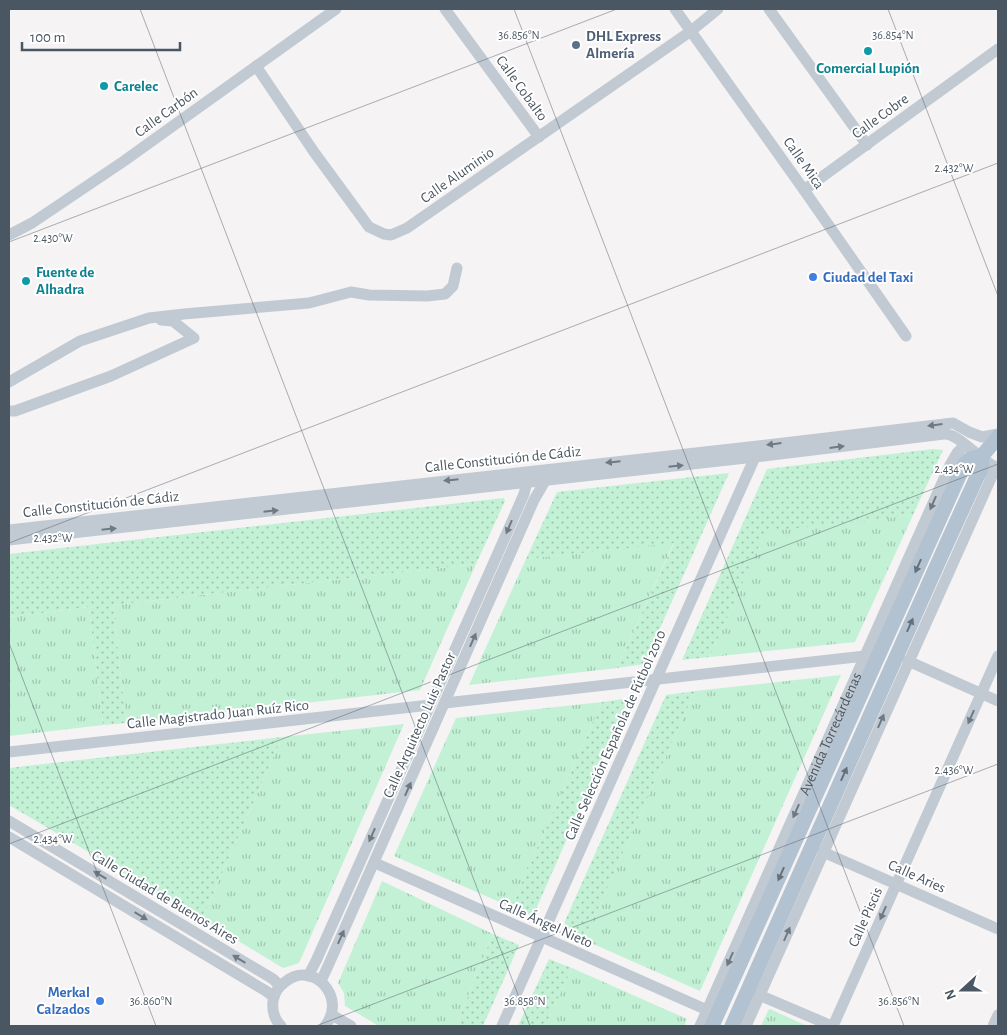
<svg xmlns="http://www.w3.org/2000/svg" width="1007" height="1035" viewBox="0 0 1007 1035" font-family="'Alegreya Sans',sans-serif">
<defs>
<pattern id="grass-tufts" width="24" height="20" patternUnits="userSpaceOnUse" patternTransform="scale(1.25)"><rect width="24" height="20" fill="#c3f1d5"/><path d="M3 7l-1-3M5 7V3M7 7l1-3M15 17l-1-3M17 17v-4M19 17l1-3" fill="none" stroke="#a0c6b0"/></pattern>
<pattern id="park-dots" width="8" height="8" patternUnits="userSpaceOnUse" patternTransform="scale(1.25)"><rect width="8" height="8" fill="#c3f1d5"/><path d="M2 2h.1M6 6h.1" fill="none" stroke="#a0c6b0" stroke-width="1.8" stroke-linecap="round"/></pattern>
</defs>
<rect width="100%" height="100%" fill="#f5f3f3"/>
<path fill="url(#grass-tufts)" d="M913,515L855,642L710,657L765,531Z
M674,542L617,668L469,685L526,559Z
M476,564L420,690L126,723L113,605Z
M89,607L103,725L9,736V617Z
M841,675L700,991L584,940L695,691Z
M602,702L511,907L394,856L456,718Z
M404,724L299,963L283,968L202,919L282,737Z
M382,881L493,934L456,1026H379L345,1006L344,993L338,983Z
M572,968L687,1019L684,1026H545Z
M769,1009H770L807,1026H761Z"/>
<path fill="url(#park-dots)" d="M933,449L943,450L913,515L765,532L710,657L682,660L767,469Z
M729,473L644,664L617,668L674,543L526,559L557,492Z
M504,498L505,501L476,564L113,605L126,723L103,725L89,607L9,617V554Z
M695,691L584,940L564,931L565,921L666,695Z
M629,698L533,916L511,907L602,702Z
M282,737L202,919L9,805V768Z
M493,934L519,945L483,1026H456Z
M549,959L572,968L545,1026H518Z"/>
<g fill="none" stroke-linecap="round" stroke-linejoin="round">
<g stroke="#c1cad2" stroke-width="11">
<path d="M445,9L539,137"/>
<path d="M675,9L804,190L906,336"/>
<path d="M769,9L867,145"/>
<path d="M256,66L314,152L369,227L384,234L391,235L407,228L691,31L718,9"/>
<path d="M804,190L998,49"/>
<path d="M9,235L32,223L124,161L336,9"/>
<path d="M9,382L80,341L149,318L184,314L309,303L351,292L369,295L427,296L445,294L453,286L457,268"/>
<path d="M9,411H15L111,376L194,338L173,321L161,320"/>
<path d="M9,530L758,446L953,423L969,432L982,437L998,434"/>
<path d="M9,540L755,457L944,434C959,433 981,462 998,468"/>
<path d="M908,661L998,701"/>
<path d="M445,703L865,656"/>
<path d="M9,752L430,705"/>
<path d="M9,821L273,979L280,986"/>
<path d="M9,837L266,991L274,997"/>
<path d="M823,852L998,929"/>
<path d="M375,863L707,1010"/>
<path d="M308,976L316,961L498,553L524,494L527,482"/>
<path d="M321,981L328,966L534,500L545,481"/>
<path d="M759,995L832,1026"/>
<path d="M332,1015L351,1026"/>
<path d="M281,1026C274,1019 272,1010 273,1001C274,993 278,987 285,982C313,959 348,998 325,1026"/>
<path d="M502,1026L755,457"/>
<path id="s1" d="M700,1026L950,465L957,453L965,445"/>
<path d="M746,1026L996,467"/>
<path d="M833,1026L998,656"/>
<path d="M993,1026L998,1015"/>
</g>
<path stroke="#b3c2d1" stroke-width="15" d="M712,1026L963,467C967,459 972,457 981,457L998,437
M732,1026L946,545L977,477C982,469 983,467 981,457"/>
</g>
<defs><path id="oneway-solid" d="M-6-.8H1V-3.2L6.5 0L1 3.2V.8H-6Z" transform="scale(1.25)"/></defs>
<g fill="#6e7983">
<use href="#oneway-solid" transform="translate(935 425) rotate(173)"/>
<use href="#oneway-solid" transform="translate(774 444) rotate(173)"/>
<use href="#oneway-solid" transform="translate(837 447) rotate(-7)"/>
<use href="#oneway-solid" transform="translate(613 462) rotate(174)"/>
<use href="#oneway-solid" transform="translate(676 466) rotate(-6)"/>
<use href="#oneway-solid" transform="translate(451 480) rotate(174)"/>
<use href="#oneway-solid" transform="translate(933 503) rotate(114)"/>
<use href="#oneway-solid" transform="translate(271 511) rotate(-6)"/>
<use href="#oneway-solid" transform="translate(509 527) rotate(113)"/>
<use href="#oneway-solid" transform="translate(109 529) rotate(-6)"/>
<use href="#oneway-solid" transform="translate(473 640) rotate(-66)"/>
<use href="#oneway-solid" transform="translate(971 717) rotate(114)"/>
<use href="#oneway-solid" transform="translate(881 721) rotate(-66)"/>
<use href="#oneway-solid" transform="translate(408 789) rotate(-66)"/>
<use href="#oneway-solid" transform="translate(796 811) rotate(114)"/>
<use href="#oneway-solid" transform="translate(372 835) rotate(114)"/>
<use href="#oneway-solid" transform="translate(100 875) rotate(-149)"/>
<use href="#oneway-solid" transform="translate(883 913) rotate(114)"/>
<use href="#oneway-solid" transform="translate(141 916) rotate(31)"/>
<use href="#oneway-solid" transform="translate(787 934) rotate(-66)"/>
<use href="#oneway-solid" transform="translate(341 937) rotate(-66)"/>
<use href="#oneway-solid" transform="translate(239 959) rotate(-149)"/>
<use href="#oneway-solid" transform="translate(730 959) rotate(114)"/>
</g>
<g fill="#64717d">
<use href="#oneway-solid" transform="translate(918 566) rotate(114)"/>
<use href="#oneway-solid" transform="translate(910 625) rotate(-66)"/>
<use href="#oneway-solid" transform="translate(844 774) rotate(-66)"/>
<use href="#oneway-solid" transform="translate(781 874) rotate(114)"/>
</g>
<path fill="none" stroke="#4a5661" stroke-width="1" stroke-opacity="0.45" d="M140,9L530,1026M514,9L904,1026M888,9L998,296M9,242L617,9M9,543L998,163M9,643L156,1026M9,844L998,464M316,1026L998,764"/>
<circle fill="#5c6f8a" stroke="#fff" stroke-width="2" cx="576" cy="45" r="5"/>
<g fill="#0f9aa8" stroke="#fff" stroke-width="2">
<circle cx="868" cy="51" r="5"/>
<circle cx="104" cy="86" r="5"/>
<circle cx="26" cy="281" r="5"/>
</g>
<g fill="#3f7fe0" stroke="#fff" stroke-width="2">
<circle cx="813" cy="277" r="5"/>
<circle cx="100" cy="1001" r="5"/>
</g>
<g text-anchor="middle" stroke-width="4" stroke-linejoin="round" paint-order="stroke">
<g font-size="15" font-weight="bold" fill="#4e5e75" stroke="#fff" text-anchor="start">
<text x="586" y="41">DHL Express<tspan x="586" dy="17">Almería</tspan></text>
</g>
<g font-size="15" font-weight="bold" fill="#0d838f" stroke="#fff" text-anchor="start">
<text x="868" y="73" text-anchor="middle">Comercial Lupión</text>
<text x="114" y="91">Carelec</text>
<text x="36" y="277">Fuente de<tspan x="36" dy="17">Alhadra</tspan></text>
</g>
<g font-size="15" fill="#4a5661" stroke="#fff">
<text transform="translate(522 88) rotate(54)" y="5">Calle Cobalto</text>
<text transform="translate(166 112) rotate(-36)" y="5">Calle Carbón</text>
<text transform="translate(880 116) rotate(-36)" y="5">Calle Cobre</text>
<text transform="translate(804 163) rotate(55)" y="5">Calle Mica</text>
<text transform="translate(457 175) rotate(-35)" y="5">Calle Aluminio</text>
<text transform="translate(503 459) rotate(-6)" y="5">Calle Constitución de Cádiz</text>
<text transform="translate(101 504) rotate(-6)" y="5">Calle Constitución de Cádiz</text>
<text transform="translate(218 714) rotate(-6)" y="5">Calle Magistrado Juan Ruíz Rico</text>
<text transform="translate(419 725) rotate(-66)" y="5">Calle Arquitecto Luis Pastor</text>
<text dy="5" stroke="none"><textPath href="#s1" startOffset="320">Avenida Torrecárdenas</textPath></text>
<text transform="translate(615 735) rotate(-66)" y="5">Calle Selección Española de Fútbol 2010</text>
<text transform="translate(917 876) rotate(24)" y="5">Calle Aries</text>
<text transform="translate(165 897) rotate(31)" y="5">Calle Ciudad de Buenos Aires</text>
<text transform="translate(865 917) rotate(-66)" y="5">Calle Piscis</text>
<text transform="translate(546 923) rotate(24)" y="5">Calle Ángel Nieto</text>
</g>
<g font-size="15" font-weight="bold" fill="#366cbe" stroke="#fff" text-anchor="start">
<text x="823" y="282">Ciudad del Taxi</text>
<text x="90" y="997" text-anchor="end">Merkal<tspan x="90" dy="17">Calzados</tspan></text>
</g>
</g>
<g font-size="12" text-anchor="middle" fill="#4a5661" stroke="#fff" stroke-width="4" stroke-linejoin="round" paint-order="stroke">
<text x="519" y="39">36.856°N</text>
<text x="893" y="39">36.854°N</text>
<text x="954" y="172">2.432°W</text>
<text x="53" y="242">2.430°W</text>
<text x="954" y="473">2.434°W</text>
<text x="53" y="542">2.432°W</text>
<text x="954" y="774">2.436°W</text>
<text x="53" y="843">2.434°W</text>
<text x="151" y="1005">36.860°N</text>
<text x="525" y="1005">36.858°N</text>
<text x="899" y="1005">36.856°N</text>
</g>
<rect width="1007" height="1035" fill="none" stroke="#4a5661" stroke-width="20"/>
<g transform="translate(962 990) rotate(249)" stroke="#ffffff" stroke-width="4" paint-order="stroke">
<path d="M0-4L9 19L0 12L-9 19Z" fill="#4a5661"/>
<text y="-8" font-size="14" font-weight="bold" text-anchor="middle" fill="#4a5661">N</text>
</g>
<path d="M22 42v8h158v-8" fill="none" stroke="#4a5661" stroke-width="2.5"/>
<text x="30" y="42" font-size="15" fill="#4a5661" stroke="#ffffff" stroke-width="4" paint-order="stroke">100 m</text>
</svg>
